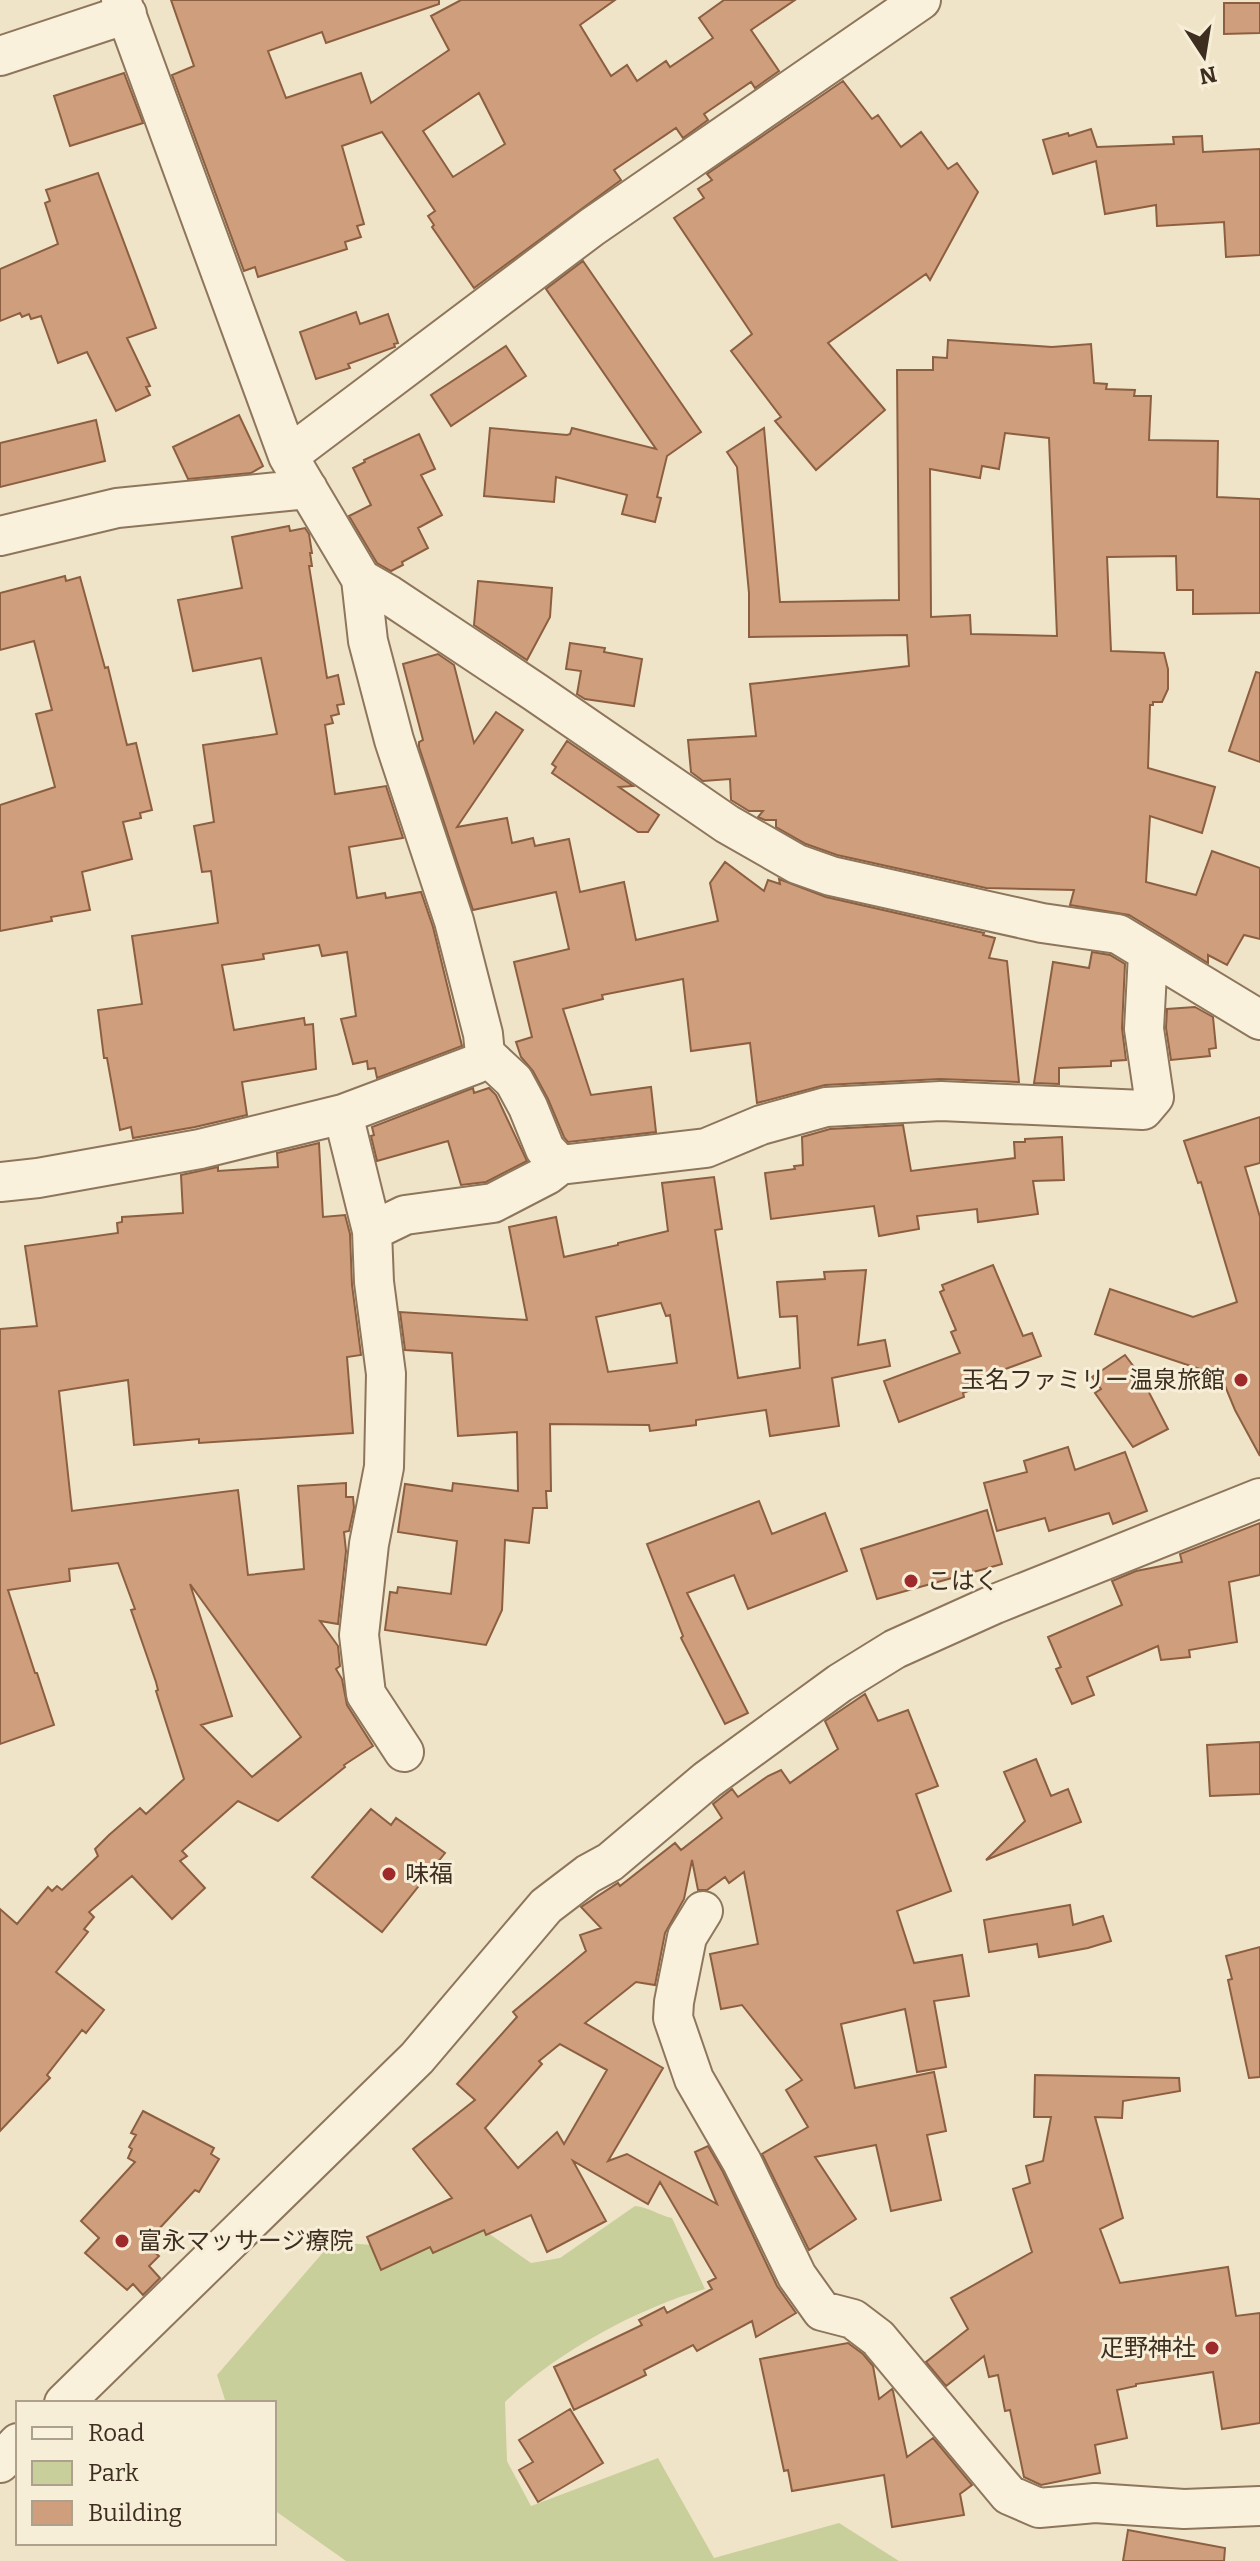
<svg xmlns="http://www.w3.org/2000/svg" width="1260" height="2561" viewBox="0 0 1260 2561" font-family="Bitter,'Noto Sans JP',serif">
<rect width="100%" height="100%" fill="#f0e4c8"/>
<path fill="#c9cf9b" d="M635,2206C649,2207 658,2215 672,2218L705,2289C636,2309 557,2352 505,2402L507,2461L531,2506L658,2458L714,2558L839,2523L899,2561H346L274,2510V2403H226L217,2375L332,2242L400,2247L468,2219L531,2263L560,2258Z"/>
<path fill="#cf9f7d" stroke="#8d5f41" stroke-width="2" fill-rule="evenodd" d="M171,0H439V4L326,43L322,32L268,51L286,98L361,73L371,103L449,50L431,16L461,0H615L580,25L611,76L627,65L637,81L666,61L670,67L713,38L699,18L724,0H795L751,30L779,71L755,88L751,82L704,114L708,120L683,138L676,128L614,170L621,180L474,288L432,227L434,225L428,216L435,211L382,132L342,146L364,224L357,226L361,237L345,242L347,249L258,277L255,267L244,271L172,75L194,66ZM479,93L505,144L453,177L423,131Z
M1224,3H1260V33L1224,34Z
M124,73L143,123L70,146L54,96Z
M843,81L872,119L878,115L901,147L921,132L948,169L957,163L978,192L930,280L926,274L828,343L885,410L816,470L775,421L781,417L731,351L752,334L674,218L704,198L698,189L712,180L707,174Z
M1091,129L1097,147L1174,144L1173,137L1202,136L1203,152L1260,149V255L1226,257L1224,222L1157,226L1156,205L1105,214L1096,161L1053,174L1043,140L1068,133L1069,136Z
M98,173L156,328L127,338L150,386L146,387L150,395L116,411L87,352L58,363L41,316L31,319L29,314L22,317L20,313L0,321V269L58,244L45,203L50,201L46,190Z
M583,261L701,432L667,456L657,497L661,498L655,522L622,514L627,495L556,477L554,502L484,496L490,428L567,435L570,434L572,428L656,449L546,289Z
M356,312L360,324L388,314L398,343L394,344L395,347L348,364L350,368L316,379L300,332Z
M948,340L1052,347L1091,344L1094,383L1107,384L1106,389L1135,390L1134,396H1151L1149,440L1218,441L1217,497L1260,499V613L1193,614V590H1177L1176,556L1107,557L1111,651L1164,653L1168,669V689L1162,702H1153V705H1150L1148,768L1215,787L1202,833L1150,816L1146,882L1196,895L1212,851L1260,868V939L1244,935L1227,965L1208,955V963L1129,915L1070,905L1074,890L986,888L837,855L806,844L776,827V820H765L758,817L763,811H749L731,800L730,779L703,781L691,772L688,740L756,736L750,684L909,666L907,635L749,637V593L737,467L727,452L764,428L780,602L899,600L897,370H933V357L947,358ZM1005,433L1049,438L1057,636L971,634L970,615L931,617L930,469L980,478L982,466L999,469Z
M506,346L526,376L451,426L431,395Z
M239,415L263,466L251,473L188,479L173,447Z
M96,420L105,461L0,487V443Z
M419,434L435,469L421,475L442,515L418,528L428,548L402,562L403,565L391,571L377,563L349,516L371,505L353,468L365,462L364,460Z
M289,526L290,531L305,528L309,534L312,553H310L312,566H309L327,678L338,675L344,704L337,705L339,714L331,716L333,723L325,725L335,794L386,786L403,838L349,847L357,898L385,893L386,898L421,892L433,927L462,1046L377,1078L375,1068L368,1069L367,1061L353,1064L341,1019L356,1016L347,952L322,956L319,945L263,954L264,959L222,965L234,1030L304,1018L305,1025L313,1024L316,1069L242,1082L247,1115L195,1127L133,1138L131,1127L120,1130L107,1058H104L98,1010L142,1004L132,936L218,923L211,871L202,872L194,826L214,822L203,745L277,734L261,658L193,671L178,600L242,588L232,537Z
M65,576L66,581L80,577L105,668L108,667L127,745L136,743L152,810L140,813L141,818L123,822L132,859L82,872L90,910L51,917L52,921L0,931V805L55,787L36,714L52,710L34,641L0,650V593Z
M478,581L552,588L550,617L527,660L474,625Z
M570,643L605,648L604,652L642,659L634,706L585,699L577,694L581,671L566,669Z
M438,654L454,665L474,743L496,712L523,730L457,827L507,818L512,843L533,838L535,846L569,839L580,892L624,882L636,940L718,921L710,883L725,862L764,891L768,880L780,884L779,879L826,897L984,933L983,935L995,938L989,958L1007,961L1019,1082L940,1079L825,1085L757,1103L750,1043L691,1051L683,979L602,995L603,999L563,1009L591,1095L651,1087L656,1132L568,1142L564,1137L548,1099L533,1071L521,1057L516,1042L532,1037L514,962L569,949L556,892L473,910L419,747V742L423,740L403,664Z
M1256,672L1260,673V762L1229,751Z
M567,741L633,786L619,787L659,815L648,832H638L552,773L556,767L552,764Z
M1092,952L1110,955L1125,964L1122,1028L1126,1060L1111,1061V1066L1059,1068V1084L1034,1083L1053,962L1089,968Z
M1195,1007L1213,1017L1216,1048L1209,1049L1210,1056L1171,1060L1166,1028L1167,1009Z
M473,1088L474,1093L489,1088L496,1095L527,1161L486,1182L461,1185L448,1141L377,1161L371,1136L374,1135L372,1127Z
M1260,1117V1163L1245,1167L1260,1217V1456L1235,1410L1221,1376L1095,1334L1110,1289L1193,1317L1237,1302L1201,1182L1198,1183L1184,1141Z
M903,1125L911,1171L1015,1158L1014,1142H1025V1139L1062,1137L1064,1180L1033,1181L1038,1214L978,1222L977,1209L917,1216L919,1229L879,1236L874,1206L771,1219L765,1173L795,1169L794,1166L803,1165L802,1137L830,1129Z
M319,1143L323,1217L345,1215L350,1234L352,1285L361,1355L347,1357L353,1433L199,1443V1439L134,1445L128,1380L59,1391L72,1511L238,1490L248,1575L304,1569L298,1486L346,1483V1497H353L354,1508L349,1531L344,1532L346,1551L338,1624L320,1621L338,1646L340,1666L336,1669L342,1679L347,1705L373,1746L344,1765L345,1767L278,1821L238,1801L182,1851L187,1856L180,1861L205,1888L172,1919L132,1876L89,1912L94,1917L84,1929L88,1932L56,1972L104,2010L86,2033L82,2030L47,2075L50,2078L0,2131V1909L17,1924L48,1887L52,1891L57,1886L62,1890L98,1856L95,1849L109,1835L140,1808L146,1814L184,1779L156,1691L158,1690L156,1682L131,1610L135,1609L118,1563L69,1569L70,1581L8,1590L35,1673H37L54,1725L0,1744V1329L37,1326L25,1246L118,1233L117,1223L122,1222V1217L183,1213L181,1175L218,1167V1171L278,1167L277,1153ZM190,1584L301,1737L252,1777L201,1725L232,1716Z
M714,1177L722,1229L715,1230L738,1378L800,1368L797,1316L780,1317L777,1282L825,1279L824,1272L866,1270L858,1345L885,1340L890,1366L832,1378L839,1426L770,1436L766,1410L696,1420V1425L650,1431L649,1425L550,1424L551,1491H546L547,1508H533L529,1543L505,1540L502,1610L486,1645L385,1630L390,1592L397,1593L398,1587L451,1594L457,1541L398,1532L405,1484L452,1491L453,1483L518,1491L517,1432L458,1436L452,1353L405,1350L400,1312L527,1320L509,1227L556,1217L564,1257L618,1245V1243L668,1231L662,1183ZM661,1303L666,1316L670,1315L677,1363L608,1372L596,1317Z
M993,1265L1023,1336L1032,1333L1041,1356L997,1372L999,1379L963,1393L964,1397L899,1422L884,1381L960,1353L951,1332L956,1330L940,1292L944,1290L942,1285Z
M1125,1355L1140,1375L1168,1429L1133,1447L1095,1393L1101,1389L1092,1377Z
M1068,1447L1075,1470L1125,1452L1147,1511L1113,1524L1109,1513L1049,1531L1045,1518L997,1531L984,1483L1027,1472L1024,1461Z
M759,1501L772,1534L825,1513L847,1571L748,1609L734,1575L687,1593L748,1713L725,1724L681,1638L683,1636L647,1544Z
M987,1510L1002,1564L877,1599L861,1549Z
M1260,1523V1575L1229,1582L1237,1642L1189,1650L1190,1657L1161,1660L1158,1646L1087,1677L1094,1695L1072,1704L1056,1669L1061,1667L1048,1637L1122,1605L1112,1581L1136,1571L1182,1562L1180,1554Z
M865,1694L878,1721L908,1710L938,1786L916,1794L951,1891L897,1911L914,1963L962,1955L969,1996L934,2001L946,2067L917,2072L905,2009L841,2024L855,2088L934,2072L946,2131L927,2135L941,2200L891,2211L876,2145L815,2157L856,2219L809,2250L762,2154L808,2127L786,2090L802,2080L742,2005L721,2009L710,1954L758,1944L744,1872L729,1883L725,1877L707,1890H698L692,1860L684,1899L665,1933L655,1985L636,1982L585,2023L663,2068L608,2161L627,2154L717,2204L695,2152L708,2146L723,2172L777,2286L796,2313L756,2337L752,2321L697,2351L693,2345L644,2370L646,2375L574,2410L554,2367L642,2325L639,2320L664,2307L667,2313L712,2289L708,2282L716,2278L660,2182L648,2204L573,2161L606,2221L547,2252L531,2215L486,2235L484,2230L433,2253L430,2247L381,2270L367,2237L452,2198L413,2149L475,2100L457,2084L517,2017L513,2012L586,1951L580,1935L601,1928L581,1907L618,1883L620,1886L675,1843L681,1850L722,1818L713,1804L732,1789L738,1797L768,1776L781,1770L790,1783L838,1749L825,1721ZM560,2044L607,2070L564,2144L557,2132L518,2168L485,2128L542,2064L539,2061Z
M1260,1742V1794L1210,1796L1207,1745Z
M1036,1759L1051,1796L1068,1789L1081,1822L986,1860L1025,1821L1004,1772Z
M371,1809L391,1825L396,1818L445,1853L382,1932L312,1877Z
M1070,1905L1073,1925L1103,1916L1111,1941L1088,1948L1039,1957L1037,1944L989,1952L984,1920Z
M1260,1947V2077L1249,2078L1228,1980L1232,1979L1226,1956Z
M1035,2075L1179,2078L1180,2091L1123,2101L1122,2118L1095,2117L1123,2218L1100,2229L1120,2283L1228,2267L1236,2316L1260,2313V2423L1222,2429L1213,2372L1136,2384V2386L1117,2390L1127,2438L1095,2445L1100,2473L1041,2485L1024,2477L1010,2410L1005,2411L998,2375L989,2377L984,2356L946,2386L926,2362L968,2329L951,2298L1032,2252L1013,2189L1030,2183L1026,2166L1043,2161L1051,2117H1034Z
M143,2111L214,2148L211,2154L219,2159L199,2192L195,2190L145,2244L159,2256L149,2266L160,2278L143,2295L133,2284L127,2290L85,2253L99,2238L81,2221L135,2162L128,2158L132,2149L129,2147L136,2135L131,2133Z
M848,2343L863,2354L873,2366L879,2399L892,2389L893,2391L907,2457L933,2438L972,2485L960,2494L964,2515L892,2527L884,2475L792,2491L788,2470L784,2471L760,2359Z
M570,2409L603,2463L538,2502L519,2470L533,2462L519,2440Z
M1128,2530L1225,2548L1224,2561H1123Z"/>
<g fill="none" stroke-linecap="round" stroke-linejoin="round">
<defs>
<path id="minor" d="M121,0L288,456L361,579L389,595L535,692L727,824L797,864L831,876L1042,923L1118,934L1260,1020
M0,56L127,14
M288,456L592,227L921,0
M0,536L117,508L308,489
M361,579L368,641L394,740L454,921L483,1034L485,1054L514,1081L528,1107L545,1149L560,1165L706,1148L761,1125L826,1107L941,1101L1143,1110L1154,1097L1144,1029L1148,954
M343,1114L372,1231L374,1282L386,1374L384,1467L369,1544L359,1635L366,1694L404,1752
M0,1182L38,1178L200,1149L343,1114L476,1064L485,1054
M372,1231L405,1215L493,1203L547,1175L560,1165
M703,1911L687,1937L674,2002L673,2018L694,2079L742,2162L797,2276L822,2311L853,2319L878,2338L1009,2495L1039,2508L1095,2503L1184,2509L1260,2506
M64,2403L417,2058L546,1906L588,1874L610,1862L707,1780L840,1683L895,1649L995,1604L1260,1498
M0,2463L18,2443"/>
</defs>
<use href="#minor" stroke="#8d765c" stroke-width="42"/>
<use href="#minor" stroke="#faf1dc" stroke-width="38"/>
</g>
<g fill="#9e2a2b" stroke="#f7eed8" stroke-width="3">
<circle cx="1241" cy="1380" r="8"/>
<circle cx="911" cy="1581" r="8"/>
<circle cx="389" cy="1874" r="8"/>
<circle cx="122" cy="2241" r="8"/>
<circle cx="1212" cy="2348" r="8"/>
</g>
<g text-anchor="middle" stroke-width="6" stroke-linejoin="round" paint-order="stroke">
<g font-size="24" fill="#3d2e20" stroke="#f7eed8" text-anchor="start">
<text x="1225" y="1388" text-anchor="end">玉名ファミリー温泉旅館</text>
<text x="927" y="1589">こはく</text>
<text x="405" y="1882">味福</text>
<text x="138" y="2249">富永マッサージ療院</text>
<text x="1196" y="2356" text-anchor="end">疋野神社</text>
</g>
</g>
<rect x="16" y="2401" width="260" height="144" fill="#f7eed8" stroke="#ada18e" stroke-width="2"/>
<rect x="32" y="2427" width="40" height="12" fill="#faf1dc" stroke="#ada18e" stroke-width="2"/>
<text x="88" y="2441" font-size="24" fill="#3d2e20">Road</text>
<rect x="32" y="2461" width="40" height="24" fill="#c9cf9b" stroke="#ada18e" stroke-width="2"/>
<text x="88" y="2481" font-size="24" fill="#3d2e20">Park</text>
<rect x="32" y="2501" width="40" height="24" fill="#cf9f7d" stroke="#ada18e" stroke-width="2"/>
<text x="88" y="2521" font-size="24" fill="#3d2e20">Building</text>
<g transform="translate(1204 56) rotate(168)" stroke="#f7eed8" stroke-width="6" paint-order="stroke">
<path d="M0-6L14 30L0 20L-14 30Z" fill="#3d2e20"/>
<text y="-12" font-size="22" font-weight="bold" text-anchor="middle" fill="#3d2e20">N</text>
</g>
</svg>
